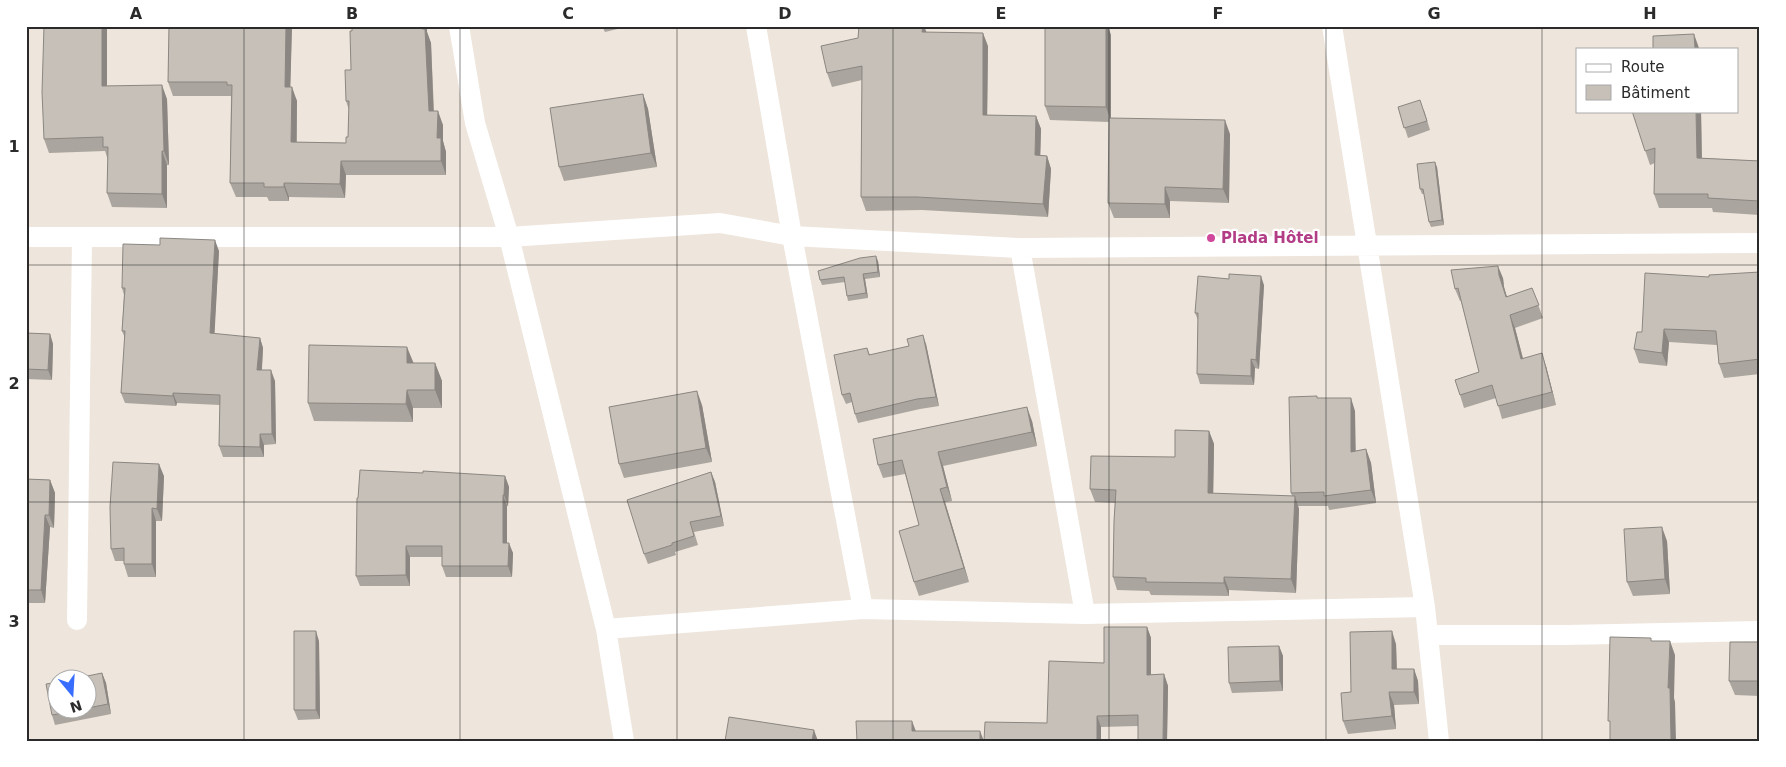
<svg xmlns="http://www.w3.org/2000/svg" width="1786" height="767" viewBox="0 0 1786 767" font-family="'DejaVu Sans',sans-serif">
<rect width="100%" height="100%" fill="#eee5dc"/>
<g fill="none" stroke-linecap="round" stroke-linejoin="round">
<path stroke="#fff" stroke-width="20" d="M459,26L475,123L509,237L606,629L624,741
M756,26L792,236L863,609L1085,614L1425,607
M1332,26L1425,607L1439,741
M26,237H509L720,223L792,236L1020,248L1760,243
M1020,248L1085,614
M77,620L82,237
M606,629L863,609
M1428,635H1566L1760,631"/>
</g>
<path fill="#aaa59e" d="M169,26H292L290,87L297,101V142L346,143L348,137L349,110L346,101L351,70L427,32L431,43L434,111L443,125V141L446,152V175H346L345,198L289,197V201H269L267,197H236L230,183L231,96H173L168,82Z
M602,26H630L605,32Z
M859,26H924L926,32L988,46L987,115L1036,116L1041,129L1040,155L1047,156L1051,169L1048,217L922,210L866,211L861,197L862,80L832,87L827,73L858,38Z
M1111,35V118L1230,134L1229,203L1170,201V218H1114L1108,203L1109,122L1050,120L1045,106Z
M107,86L167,99L169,165H167V208L112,207L107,193L108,160L105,151L49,153L44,139Z
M643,94L648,109L657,167L564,181L559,167Z
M1398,107L1424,110L1430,130L1408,138Z
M1632,111H1701L1702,158L1760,161V215L1713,212L1712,208H1659L1654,194L1655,163L1650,165Z
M1437,167L1444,225L1431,227L1429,222L1424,194H1422L1420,189Z
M219,251L214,334L260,338L263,348L262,370L275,381L276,444L264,445V457H223L219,446L220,405L177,403L176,406L125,403L121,393L125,338L122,331L124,295L122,288Z
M878,261L880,277L865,279L868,298L848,301L847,296L845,282L822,285L820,280Z
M1760,272V374L1724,378L1719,364L1717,345L1669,342L1667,366L1639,363L1634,349L1709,277Z
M1503,278L1504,287L1507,297L1532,288L1543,318L1515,328L1523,358L1546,366L1556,405L1502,419L1496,398L1464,408L1460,395L1479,372L1461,301H1460L1455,289Z
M1264,285L1259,369L1255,368L1254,385L1200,384L1197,374L1198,320L1195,313Z
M26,333L50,334L53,344L52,380L26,379Z
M926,344L939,406L920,409L858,423L855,414L852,402L846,404L842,395L867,348L870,355Z
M413,363H435L442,381V408H413V422L314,421L308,403Z
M1318,398L1355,411V451L1366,449L1371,463L1376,503L1329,510L1328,506H1298L1299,509L1296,593L1229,590V596L1151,595L1149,591L1117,590L1113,577L1115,503L1095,502L1090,489L1175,457L1209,431L1214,444L1213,494L1292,496L1291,493Z
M702,405L712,462L624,478L619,464Z
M1032,421L1037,446L943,466L952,501L945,502L969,582L919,596L914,582L919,525L905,474L883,478L878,465Z
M711,472L715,482L724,526L694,532L698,545L675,552L676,555L648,564L644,554Z
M164,476L162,521H156V577H128L124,564V561H115L111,549Z
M505,476L509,487L508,506H507V543L513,553L512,577H446L442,566V557H410V586H360L356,576L358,498Z
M26,479L50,480L55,493L54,528L50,527L45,603H26Z
M1667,541L1670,594L1633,596L1627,582Z
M1147,627L1151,638V675L1164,674L1168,686L1167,741H1138V726L1101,727V741H984L1047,723L1104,663Z
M319,641L320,719L298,720L294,710Z
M1760,642V696L1735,695L1729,681Z
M1396,644L1397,669H1414L1418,681L1419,704L1394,705L1396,729L1348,734L1343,721L1351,692Z
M1279,646L1283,656V691L1232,693L1229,683Z
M102,673L106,683L111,714L55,725L52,715L58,710H88V680Z"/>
<path fill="#8b8681" d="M102,26H107V100L102,86Z
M286,26H292L290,101L285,87Z
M422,26H427V32L431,43L434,125L429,111Z
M923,26H924L928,36L922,32Z
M1106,26H1108L1111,35V122L1106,107Z
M983,33L988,46L987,129L983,115Z
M1694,34L1699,48V49H1695Z
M162,85L167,99L169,165L164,151Z
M292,87L297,101L296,156L291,142Z
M643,94L648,109L657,167L651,153Z
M438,111L443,125V141L446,152V175L441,161L437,138Z
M1696,111H1701L1702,171L1697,158Z
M1036,116L1041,129L1040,168L1035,155Z
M1225,120L1230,134L1229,203L1223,189Z
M162,151L167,165V208L162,194Z
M1047,156L1051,169L1048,217L1043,204Z
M341,161L346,175L345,198L340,184Z
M1435,162L1437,167L1444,225L1442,220Z
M284,183L289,197V201L284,187Z
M1165,187L1170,201V218L1165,204Z
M215,240L219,251L214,344L210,333Z
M876,256L878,261L880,277L878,272Z
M1498,266L1503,278L1504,287L1511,310L1499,275Z
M863,274L865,279L868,298L866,293Z
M1261,276L1264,285L1259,369L1256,360Z
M1510,315L1515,328L1526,371L1521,359Z
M1664,329L1669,342L1667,366L1662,353Z
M50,334L53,344L52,380L48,370Z
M923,335L926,344L939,406L936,397Z
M260,338L263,348L261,381L257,370Z
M407,347L414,364L407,363Z
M1542,353L1546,366L1556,405L1552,392Z
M1251,359L1255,368L1254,385L1251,376Z
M435,363L442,381V408L435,390Z
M271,370L275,381L276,444L272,434Z
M407,390L413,408V422L406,404Z
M697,391L702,405L712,462L706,448Z
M173,393L177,403L176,406L173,396Z
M1351,398L1355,411L1356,465L1351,452Z
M1027,407L1032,421L1037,446L1032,432Z
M1209,431L1214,444L1213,507L1208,493Z
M260,434L264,445V457L260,447Z
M1366,449L1371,463L1376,503L1371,490Z
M938,452L943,466L952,501L947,487Z
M159,464L164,476L162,521L157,509Z
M711,472L715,482L724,526L721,516Z
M505,476L509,487L508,506L504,495Z
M50,480L55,493L54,528L49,515Z
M940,489L945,502L969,582L964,568Z
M503,495L507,506V553L503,543Z
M1295,496L1299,509L1296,593L1291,579Z
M152,508L156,521V577L152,564Z
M45,515L50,527L45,603L41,590Z
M1662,527L1667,541L1670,594L1665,579Z
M509,543L513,553L512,577L508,566Z
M406,546L410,557V586L406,575Z
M1224,577L1229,590V596L1224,583Z
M1147,627L1151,638V686L1147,675Z
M316,631L319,641L320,719L316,710Z
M1392,631L1396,644L1397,682L1392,669Z
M1670,641L1675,655L1674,698L1675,702L1676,741H1671L1668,688Z
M1279,646L1283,656V691L1280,681Z
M1414,669L1418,681L1419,704L1414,692Z
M102,673L106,683L111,714L108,704Z
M1164,674L1168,686L1167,741H1163Z
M1389,692L1394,705L1396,729L1392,716Z
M1097,716L1101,727V741H1097Z
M912,721L917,734L912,731Z
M814,730L818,741H812Z
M980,731L984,741H980Z"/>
<path fill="#c6c0b8" stroke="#8b8681" d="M44,26H102V86L162,85L164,151H162V194L107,193L108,147H103V137L44,139L42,92Z
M169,26H286L285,87H292L291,142L346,143V137H348L349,101H346L345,70H351L350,31H352V26H422V29H425L429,111H438L437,138H441V161H341L340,184L284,183V187H264V183H230L232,85H227V82H168Z
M859,26H923L922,32L983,33V115L1036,116L1035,155L1047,156L1043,204L917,197H861L862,66L827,73L821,46L858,38Z
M1045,26H1106V107L1045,106Z
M1694,34L1695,49H1653V36Z
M643,94L651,153L559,167L550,108Z
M1420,100L1427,121L1404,128L1398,107Z
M1632,111H1696L1697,158L1760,161L1759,201L1708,198V194H1654L1655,148L1645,151Z
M1109,118L1225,120L1223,189L1165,187V204L1108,203Z
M1435,162L1442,220L1429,222L1423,189H1420L1417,164Z
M160,238L215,240L210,333L260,338L257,370H271L272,434H260V447L219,446L220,395L173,393V396L121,393L125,331H122L125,288H122L123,244L160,245Z
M876,256L878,272L863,274L866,293L847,296L844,277L820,280L818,271L860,258Z
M1498,266L1499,275L1506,297L1532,288L1539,305L1510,315L1521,359L1542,353L1552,392L1498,406L1492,385L1460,395L1455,380L1479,372L1458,288L1455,289L1451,270Z
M1760,272V359L1719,364L1716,331L1664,329L1662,353L1634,349L1637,332H1642L1645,273L1709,277V275Z
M1229,274L1261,276L1256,360L1251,359V376L1197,374L1198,313H1195L1198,276L1229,279Z
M26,333L50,334L48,370L26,369Z
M923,335L936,397L917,399L855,414L850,393L842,395L834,355L867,348L869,355L909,346L907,339Z
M309,345L407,347V363H435V390H407L406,404L308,403Z
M697,391L706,448L619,464L609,407Z
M1317,396V398H1351V452L1366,449L1371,490L1324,496V492L1291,493L1289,397Z
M1027,407L1032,432L938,452L947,487L940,489L964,568L914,582L899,531L919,525L902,460L878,465L873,439Z
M1175,430L1209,431L1208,493L1295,496L1291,579L1224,577V583L1146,582V578L1113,577L1114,521L1116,490L1090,489L1091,456L1175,457Z
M113,462L159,464L157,509L152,508V564H124V548L111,549L110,507Z
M360,470L423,473V471L505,476L504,495H503V543H509L508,566H442V546H406V575L356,576L357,498H358Z
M711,472L721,516L690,522L694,536L672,543V545L644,554L627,500Z
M26,479L50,480L49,515H45L41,590H26Z
M1662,527L1665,579L1627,582L1624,529Z
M1104,627H1147V675L1164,674L1163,741H1138V715L1097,716V741H984L985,722L1047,723L1049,661L1104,663Z
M294,631H316V710H294Z
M1392,631V669H1414V692H1389L1392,716L1343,721L1341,693L1351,692L1350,632Z
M1610,637L1651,638V641H1670L1668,688H1670L1671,741H1610V721H1608Z
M1730,642H1760V681H1729Z
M1279,646L1280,681L1229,683L1228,647Z
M102,673L108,704L88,708V680H68Z
M58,682V710H81L52,715L46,684Z
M729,717L814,730L812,741H725Z
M856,721H912V731H980V741H857Z"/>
<path fill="none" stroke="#2b2b2b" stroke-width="1" stroke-opacity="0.55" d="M244,26V741M460,26V741M677,26V741M893,26V741M1109,26V741M1326,26V741M1542,26V741M26,265H1760M26,502H1760"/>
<circle fill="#d1479c" stroke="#fff" stroke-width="2" cx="1211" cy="238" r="5"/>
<g text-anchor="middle" stroke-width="4.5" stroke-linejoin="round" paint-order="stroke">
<g font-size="15" font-weight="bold" fill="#b23c85" stroke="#fff" text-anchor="start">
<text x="1221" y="243">Plada Hôtel</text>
</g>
</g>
<rect width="1786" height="767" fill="none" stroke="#ffffff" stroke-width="55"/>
<rect x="1576" y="48" width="162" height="65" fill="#ffffff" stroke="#aaaaaa"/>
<rect x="1586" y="64" width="25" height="8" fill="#ffffff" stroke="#aaaaaa"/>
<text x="1621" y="72" font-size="15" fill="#2b2b2b">Route</text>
<rect x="1586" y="85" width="25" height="15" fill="#c6c0b8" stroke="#aaaaaa"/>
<text x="1621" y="98" font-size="15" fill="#2b2b2b">Bâtiment</text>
<g transform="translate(72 694) rotate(162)"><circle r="24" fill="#ffffff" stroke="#aaaaaa"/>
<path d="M0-4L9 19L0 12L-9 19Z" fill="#386dff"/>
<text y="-8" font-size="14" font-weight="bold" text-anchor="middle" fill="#2b2b2b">N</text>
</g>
<rect x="28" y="28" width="1730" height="712" fill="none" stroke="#2b2b2b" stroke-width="2"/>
<g font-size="16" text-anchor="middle" font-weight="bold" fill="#2b2b2b">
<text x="136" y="19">A</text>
<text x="352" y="19">B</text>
<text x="568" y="19">C</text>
<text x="785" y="19">D</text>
<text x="1001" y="19">E</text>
<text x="1218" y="19">F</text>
<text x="1434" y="19">G</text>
<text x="1650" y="19">H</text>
<text x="14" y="152">1</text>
<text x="14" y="389">2</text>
<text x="14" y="627">3</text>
</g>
</svg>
